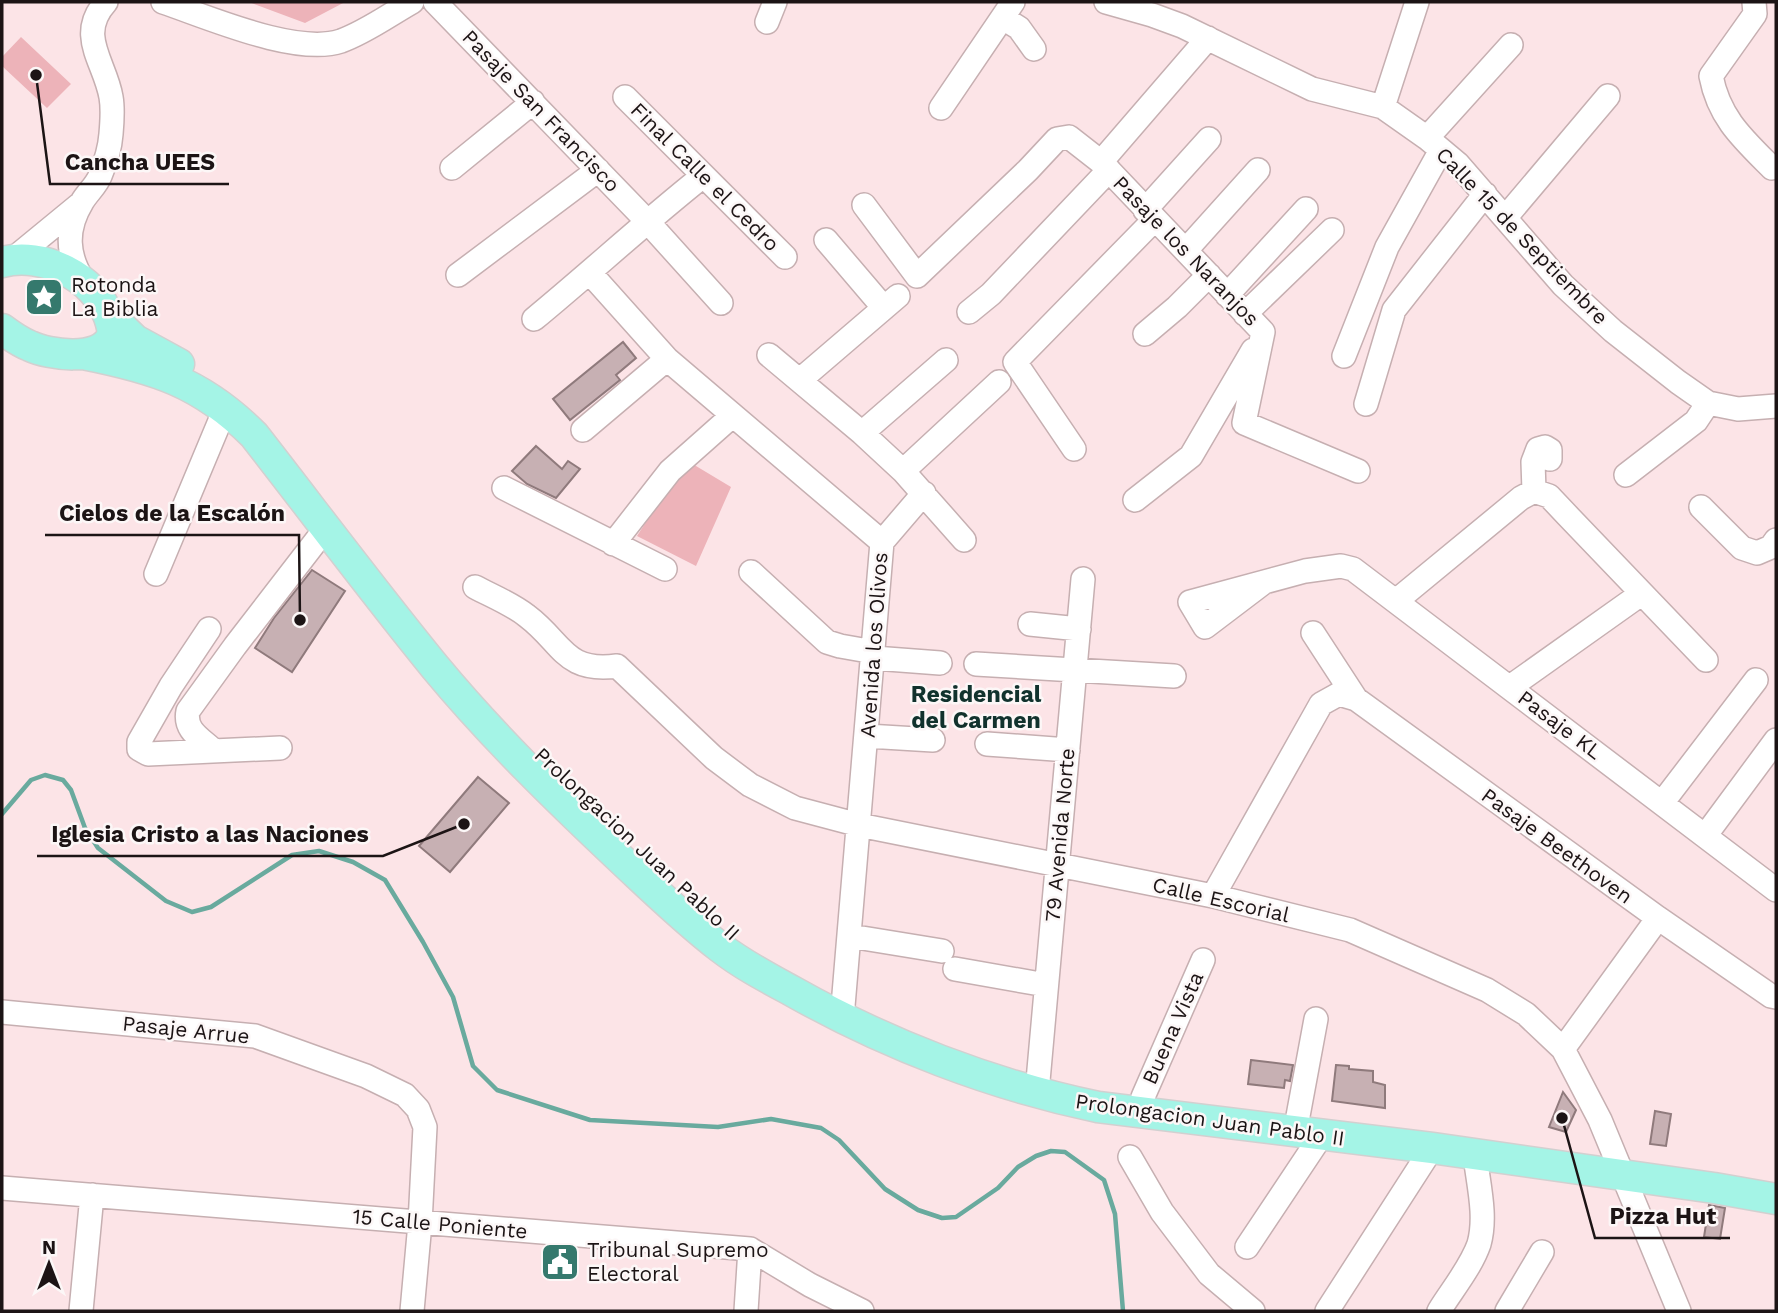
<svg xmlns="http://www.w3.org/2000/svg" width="1778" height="1313" viewBox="0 0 1778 1313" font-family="'Work Sans',sans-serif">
<rect width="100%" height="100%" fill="#fce4e7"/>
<path fill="#edb3b9" d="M249,2H345L305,23Z
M21,37L71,84L47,108L2,66V57Z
M686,460L731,487L696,566L637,536Z"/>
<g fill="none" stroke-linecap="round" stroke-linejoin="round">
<path stroke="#69aa9e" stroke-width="4.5" d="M2,814L31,780L45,775L63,780L71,790L85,828L98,848L166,901L192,912L211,907L292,855L319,851L353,862L385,880L423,942L453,997L473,1066L497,1090L590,1120L718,1127L771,1119L821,1128L839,1140L885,1189L918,1210L942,1218L956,1217L998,1188L1018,1167L1036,1156L1051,1151L1065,1152L1104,1180L1115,1214L1123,1311"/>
</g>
<path fill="#c7b0b3" stroke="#8f7a7c" stroke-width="2" d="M623,342L636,358L616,375L620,380L570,420L553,399Z
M536,446L562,469L568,461L580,469L556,498L527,484L512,471Z
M312,570L345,591L292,672L255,648L274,618Z
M478,777L509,803L450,872L419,846Z
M1251,1060L1293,1065L1290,1081L1285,1080L1284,1088L1248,1084Z
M1336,1065L1349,1066V1069L1373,1071V1082L1385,1085V1108L1332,1101Z
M1563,1092L1576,1110L1566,1132L1549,1127Z
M1655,1111L1671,1114L1666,1146L1650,1144Z
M1709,1205L1725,1208L1720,1239L1704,1237Z"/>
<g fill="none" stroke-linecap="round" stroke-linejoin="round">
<defs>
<path id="minor" d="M163,2C208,17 296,56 341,41C366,32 389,15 412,2
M435,2L647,221L721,303
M1106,2L1152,15L1182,26L1312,89L1383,107L1427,138L1458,164L1563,285L1613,331L1678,382L1708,403L1738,409L1776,406
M1754,2L1755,14L1711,76C1719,118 1743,139 1772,168
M1003,18L1019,28L1034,49
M767,22L775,2
M1208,38L1101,162L1263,332
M625,97L785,257
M1383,107L1417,2
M941,108L1013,2
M1427,138L1511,45
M452,168L533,102
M864,205L917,276L1028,170L1057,139L1069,137L1101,162
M1145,210L1209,139
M1505,218L1608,96
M826,240L884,308
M1186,250L1258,170
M12,260L79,205
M590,273L667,359L882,542
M458,275L598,170
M84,282C67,256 65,230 82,202C87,193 96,186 100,176C105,164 110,147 111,134C112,123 113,108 111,97C105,62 76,35 106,2
M1227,295L1306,209
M969,312L991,294L1109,170
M1245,314L1332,230
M534,319C591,272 645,222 703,176
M1263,332L1244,423L1358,471
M1145,334L1177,307L1209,275
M769,355L862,433L903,471L964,540
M1344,356L1387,247L1441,150
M800,380L898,296
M1366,404L1394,310L1485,194
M583,430L667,359
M862,433L946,360
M1074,449L1015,362L1154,220
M903,471L999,382
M1626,475L1696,421L1708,403
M504,488L665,569
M1534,491L1549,496L1567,515L1706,660
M1534,491L1533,462L1538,449L1545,447L1550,450V459
M1135,500L1191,456L1253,350
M1701,507L1742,548L1757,553L1771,547L1776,540
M882,542L924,493
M613,544L670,471L732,416
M751,572L827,642L840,646L874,652
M156,574L225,409
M1263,583L1205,627L1190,602L1305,571L1341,566L1353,569L1776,890
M475,587C492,596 512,604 527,616C563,643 564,673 617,666L714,758L750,785L795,808L859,825L1213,896L1350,930L1487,990L1526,1014L1563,1049L1600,1120L1679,1311
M1396,601L1521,498L1534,491
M1030,624L1079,629
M209,629L171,686L139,742V749L148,754L280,748
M1313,633L1356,699
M874,658L940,663
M976,664L1174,676
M1510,687L1641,594
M867,736L933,740
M987,744L1068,750
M213,750C200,738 184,730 188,711L235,646L326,528
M1662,803L1756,680
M1705,836L1776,740
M1213,896L1321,704L1339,694L1356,699L1658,918L1771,996L1776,997
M850,936L942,951
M955,969L1046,985
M2,1012L255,1036L366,1076L405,1095L418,1109L425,1127L420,1223L412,1311
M842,1018L882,542
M1563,1049L1658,918
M1037,1092L1083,579
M1143,1097L1203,960
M1298,1116L1316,1019
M1130,1157L1162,1212L1209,1274L1253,1311
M2,1188L750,1249L810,1285L862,1311
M1247,1247L1321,1136
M81,1311L92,1195
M746,1311L750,1249
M1327,1311L1432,1148
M1439,1311C1452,1290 1471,1267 1479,1244C1487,1216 1478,1183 1475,1155
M1507,1311L1542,1252"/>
<path id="major" d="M2,262C42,251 95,277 109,317C111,323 114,332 111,338C99,362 49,355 30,346C20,342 10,335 2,329
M108,314L135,340L179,364
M83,354C154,368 201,382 254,435C314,512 373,591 435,667C493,737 559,801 625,863C656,892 687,922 721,948C743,965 768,978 792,991C886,1044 992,1085 1098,1107L1432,1148L1714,1188L1776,1199"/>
</defs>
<use href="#minor" stroke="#c6afb1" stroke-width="26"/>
<use href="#major" stroke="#d2d0d0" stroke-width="33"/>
<use href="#minor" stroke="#fff" stroke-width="23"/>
<use href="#major" stroke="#a4f4e6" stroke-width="30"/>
</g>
<defs>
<symbol id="sight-square" viewBox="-11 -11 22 22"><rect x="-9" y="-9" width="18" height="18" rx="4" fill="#35796d" stroke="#fcf7f7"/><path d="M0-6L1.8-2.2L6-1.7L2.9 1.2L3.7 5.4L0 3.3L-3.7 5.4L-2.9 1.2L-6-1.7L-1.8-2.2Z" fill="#fff"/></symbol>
<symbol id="civic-square" viewBox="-11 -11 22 22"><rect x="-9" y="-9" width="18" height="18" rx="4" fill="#35796d" stroke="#fcf7f7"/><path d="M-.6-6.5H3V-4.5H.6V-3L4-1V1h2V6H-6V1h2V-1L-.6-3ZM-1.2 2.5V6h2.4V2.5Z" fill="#fff"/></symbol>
</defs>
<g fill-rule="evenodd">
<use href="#sight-square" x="22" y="275" width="44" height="44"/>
<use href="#civic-square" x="538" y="1240" width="44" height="44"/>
</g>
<g text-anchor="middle" stroke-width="5" stroke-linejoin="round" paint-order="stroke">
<g font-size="21" fill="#1c1415" stroke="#fcf7f7">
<text transform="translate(541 111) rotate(46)" y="7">Pasaje San Francisco</text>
<text transform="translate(705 177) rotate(45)" y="7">Final Calle el Cedro</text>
<text transform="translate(1522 236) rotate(46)" y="7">Calle 15 de Septiembre</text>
<text transform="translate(1186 251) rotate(46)" y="7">Pasaje los Naranjos</text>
<text transform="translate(874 645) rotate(-86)" y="7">Avenida los Olivos</text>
<text transform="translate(1560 725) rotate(37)" y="7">Pasaje KL</text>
<text transform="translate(1060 835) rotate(-85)" y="7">79 Avenida Norte</text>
<text transform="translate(637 844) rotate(43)" y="7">Prolongacion Juan Pablo II</text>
<text transform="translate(1557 846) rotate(36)" y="7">Pasaje Beethoven</text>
<text transform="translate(1221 900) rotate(13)" y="7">Calle Escorial</text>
<text transform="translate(1173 1028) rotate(-66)" y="7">Buena Vista</text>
<text transform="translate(186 1030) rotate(6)" y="7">Pasaje Arrue</text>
<text transform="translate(1210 1120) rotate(8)" y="7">Prolongacion Juan Pablo II</text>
<text transform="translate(440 1224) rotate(5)" y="7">15 Calle Poniente</text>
</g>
<g font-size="21" fill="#1c1415" stroke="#fcf7f7" text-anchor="start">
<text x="71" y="292">Rotonda<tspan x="71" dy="24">La Biblia</tspan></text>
<text x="587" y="1257">Tribunal Supremo<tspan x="587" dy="24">Electoral</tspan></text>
</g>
<g font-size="23" font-weight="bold" fill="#11322d" stroke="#fcf7f7">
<text x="976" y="702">Residencial<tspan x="976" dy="26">del Carmen</tspan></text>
</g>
</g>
<path fill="none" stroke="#1c1415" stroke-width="2.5" d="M36 75L50 184H229M300 620L299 535H45M464 824L383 856H37M1562 1118L1595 1238H1730"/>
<g fill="#1c1415" stroke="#fcf7f7" stroke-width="2.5">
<circle cx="36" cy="75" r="7"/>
<circle cx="300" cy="620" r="7"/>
<circle cx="464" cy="824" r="7"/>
<circle cx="1562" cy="1118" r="7"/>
</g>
<g font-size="23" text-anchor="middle" font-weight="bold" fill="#1c1415" stroke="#fcf7f7" stroke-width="5" stroke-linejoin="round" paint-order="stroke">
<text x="140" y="170">Cancha UEES</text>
<text x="172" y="521">Cielos de la Escalón</text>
<text x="210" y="842">Iglesia Cristo a las Naciones</text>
<text x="1663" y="1224">Pizza Hut</text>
</g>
<rect width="1778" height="1313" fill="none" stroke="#1c1415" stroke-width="7"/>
<g transform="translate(49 1264)" stroke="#fcf7f7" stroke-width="5" paint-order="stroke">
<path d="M0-5L12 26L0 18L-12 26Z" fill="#1c1415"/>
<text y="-10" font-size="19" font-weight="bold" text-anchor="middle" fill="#1c1415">N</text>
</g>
</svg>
